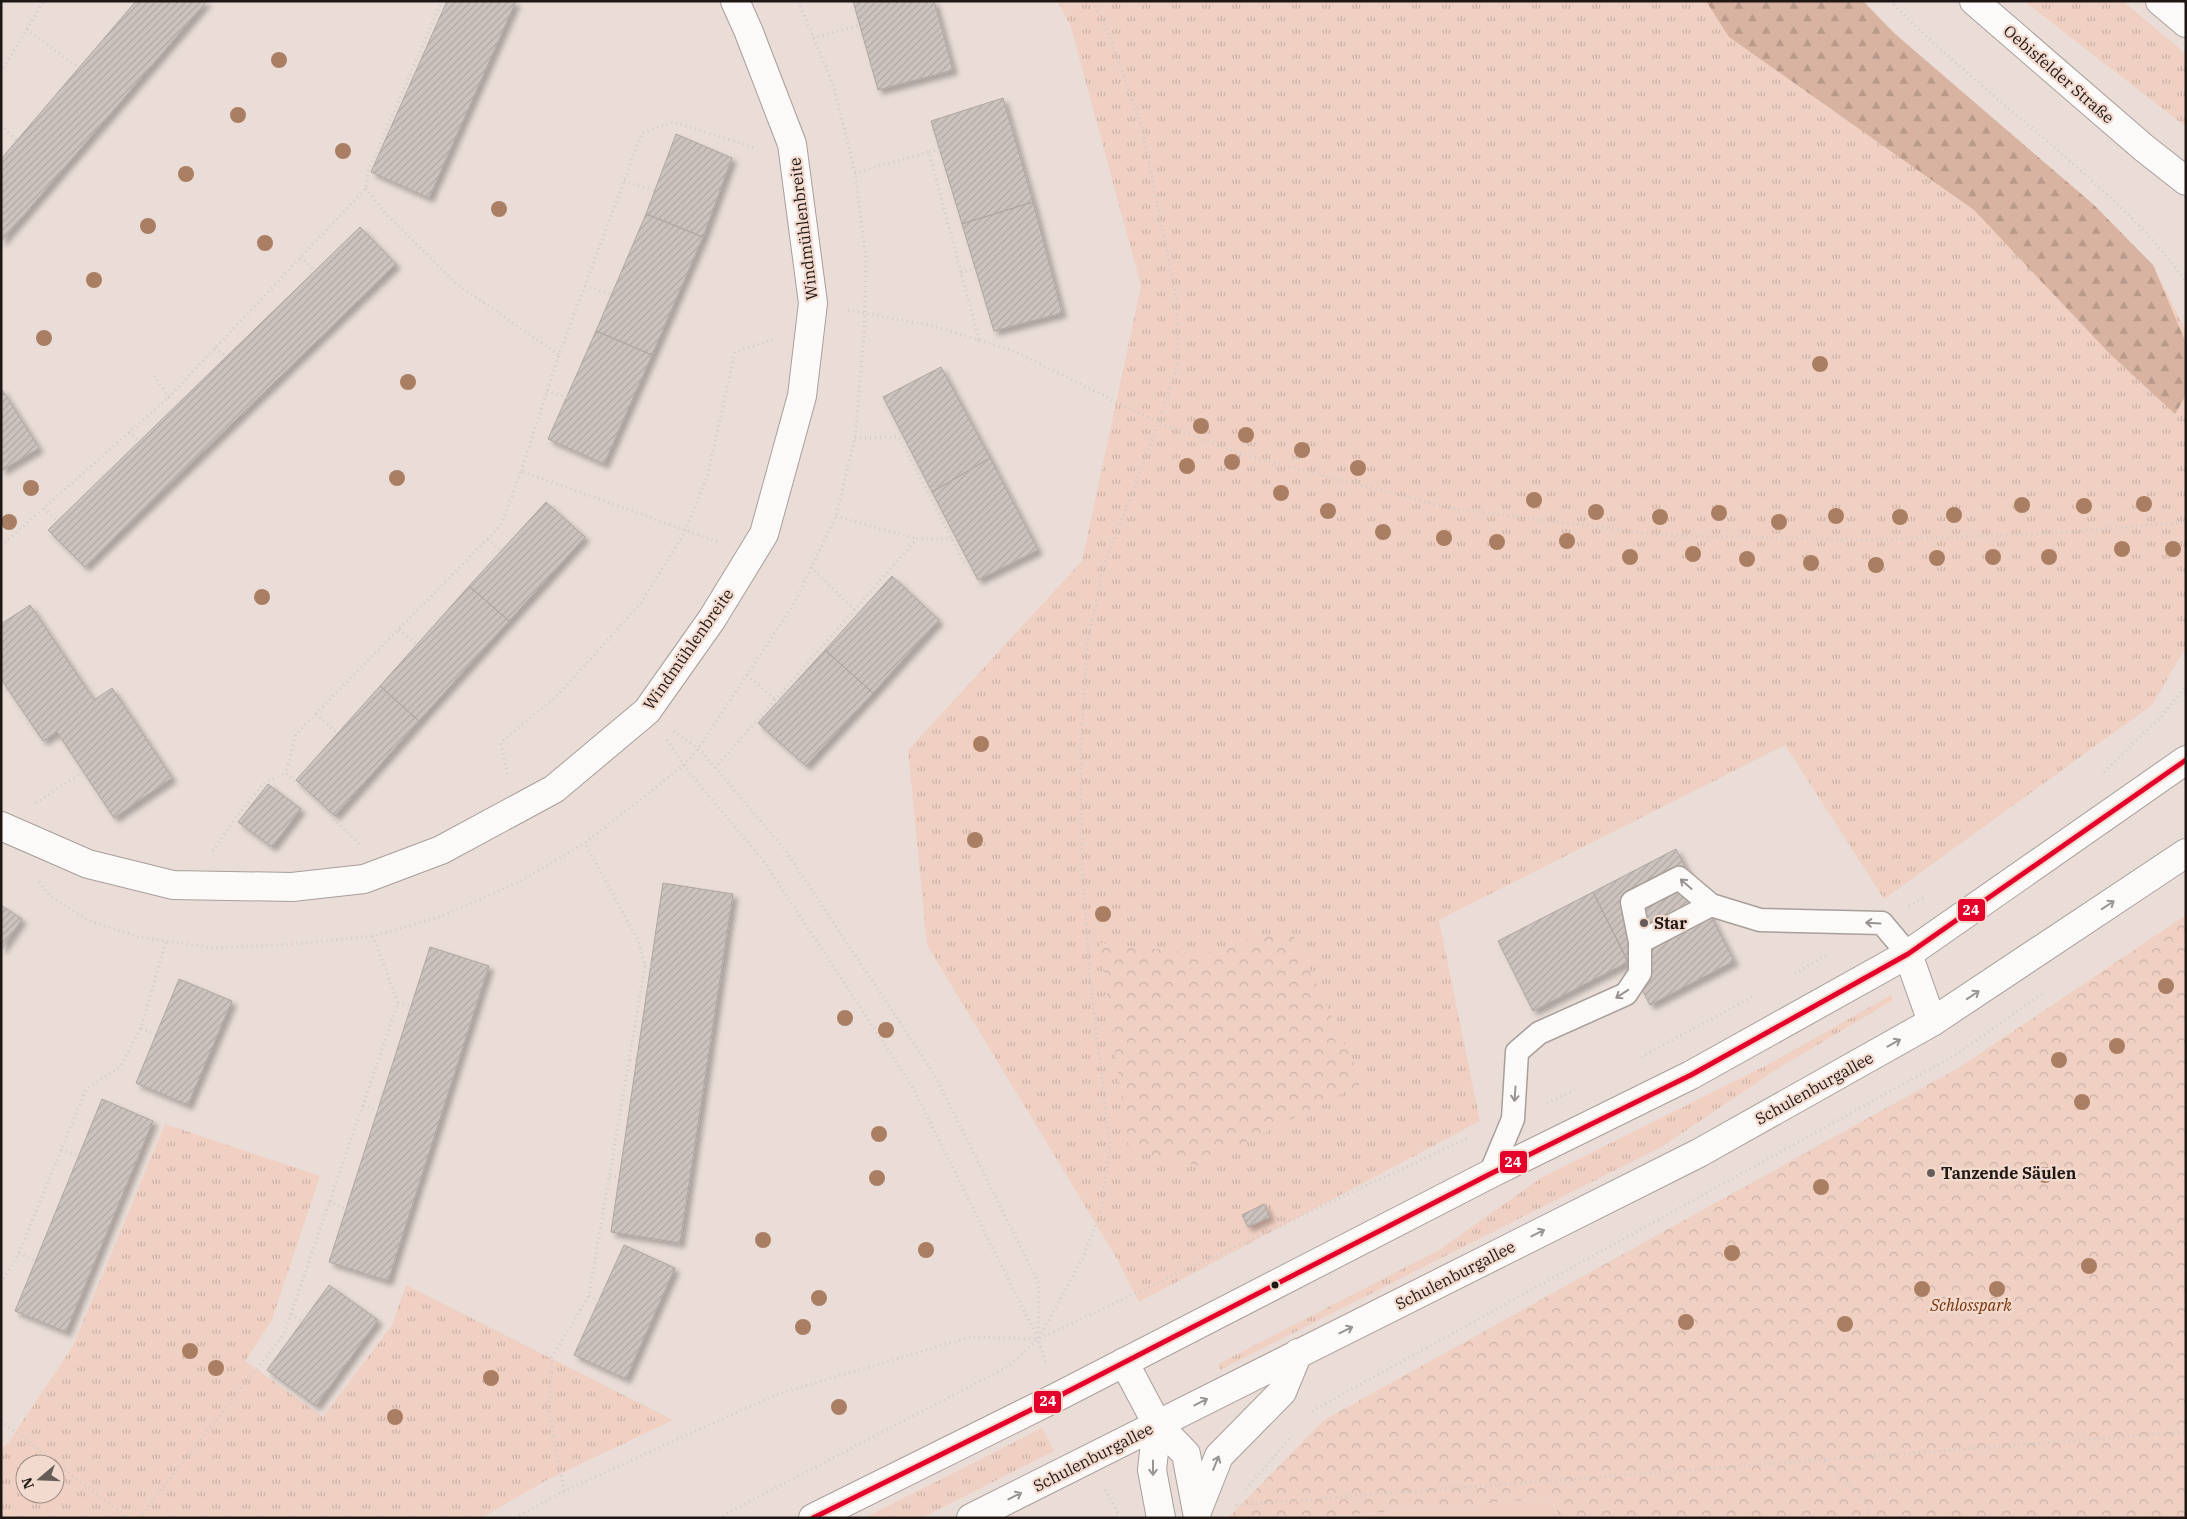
<svg xmlns="http://www.w3.org/2000/svg" width="2187" height="1519" viewBox="0 0 2187 1519" font-family="'IBM Plex Serif',serif">
<defs>
<pattern id="grass-tufts" width="24" height="20" patternUnits="userSpaceOnUse" patternTransform="scale(1.25)"><rect width="24" height="20" fill="#f0d0c2"/><path d="M3 7l-1-3M5 7V3M7 7l1-3M15 17l-1-3M17 17v-4M19 17l1-3" fill="none" stroke="#cdb2a6"/></pattern>
<pattern id="forest-firs" width="22" height="20" patternUnits="userSpaceOnUse" patternTransform="scale(1.25)"><rect width="22" height="20" fill="#d8b3a1"/><path d="M5 1l3.5 6h-7zM16 11l3.5 6h-7z" fill="#b9998a"/></pattern>
<pattern id="park-crowns" width="20" height="18" patternUnits="userSpaceOnUse" patternTransform="scale(1.25)"><rect width="20" height="18" fill="#f0d0c2"/><path d="M2 6a3 3 0 1 1 6 0M12 15a3 3 0 1 1 6 0" fill="none" stroke="#cdb2a6"/></pattern>
<pattern id="building-hatch" width="6" height="6" patternUnits="userSpaceOnUse" patternTransform="scale(1.25)"><rect width="6" height="6" fill="#cdc3be"/><path d="M-1 1l2-2M0 6l6-6M5 7l2-2" fill="none" stroke="#b0a7a2"/></pattern>
<filter id="shadow"><feDropShadow dx="4.5" dy="4.5" stdDeviation="2.5" flood-color="#0004"/></filter>
</defs>
<rect width="100%" height="100%" fill="#eaddd7"/>
<path fill="url(#grass-tufts)" fill-rule="evenodd" d="M1057,1H1863L1894,33L2094,205L2153,265L2186,331V647L2152,705L1884,899L1785,745L1439,920L1480,1121L1139,1302L1117,1259L927,945L908,750L1082,561L1141,286L1070,24Z
M2024,1H2123L2186,54V127Z
M1891,995L1893,1000L1774,1071L1663,1146L1220,1370L1218,1364L1439,1250L1541,1178L1769,1064Z
M165,1124L320,1176L271,1322L245,1361L323,1417L392,1325L406,1285L673,1420L547,1480L481,1518H1V1449L8,1443L73,1346ZM25,1464H55V1494H25Z
M1042,1428L1054,1451L922,1518H864Z"/>
<path fill="url(#forest-firs)" d="M1706,1H1863L1894,33L2094,205L2153,265L2186,343V395L2175,414L2110,354L1974,210L1729,37Z"/>
<path fill="url(#park-crowns)" d="M2186,915V1518H1559L1552,1498L1313,1518H1228L1324,1420L1960,1067Z
M1290,928L1363,1083L1199,1166L1129,1150L1100,943L1202,954Z"/>
<path fill="#f0d0c2" d="M1552,1498L1559,1518H1319Z"/>
<path fill="url(#building-hatch)" stroke="#afa5a1" filter="url(#shadow)" d="M136,1H207L1,242V159Z
M447,1H516L429,198L371,172Z
M853,1H934L953,70L878,90Z
M1003,98L1033,202L962,224L931,121Z
M676,134L732,158L703,237L646,214Z
M1033,202L1062,313L994,331L962,224Z
M646,214L703,237L652,355L596,331Z
M360,227L396,264L85,567L48,530Z
M596,331L652,355L604,464L548,439Z
M941,367L990,458L932,492L883,397Z
M1,388L39,448L1,471Z
M990,458L1038,550L978,580L932,492Z
M546,502L585,537L509,621L469,586Z
M892,576L939,620L873,693L825,650Z
M469,586L509,621L419,721L380,686Z
M30,605L94,700L112,688L172,778L114,818L57,732L43,741L1,679V624Z
M825,650L873,693L806,766L758,723Z
M380,686L419,721L335,816L296,780Z
M268,784L301,809L272,847L238,822Z
M1676,849L1734,961L1650,1005L1593,892Z
M663,883L733,894L680,1243L611,1232Z
M1593,892L1628,962L1533,1011L1498,941Z
M1,905L22,919L1,950Z
M430,947L489,966L388,1281L329,1262Z
M179,979L232,1001L188,1105L136,1083Z
M102,1099L153,1121L66,1332L15,1311Z
M1264,1204L1270,1217L1248,1227L1242,1215Z
M624,1245L675,1268L626,1379L574,1355Z
M329,1285L378,1320L316,1406L267,1370Z"/>
<g fill="none" stroke-linecap="round" stroke-linejoin="round">
<defs>
<path id="lane" d="M1640,942L1711,905
M1490,1174L1513,1119L1517,1052L1539,1033L1626,994L1640,973V942L1632,902L1679,878L1711,905L1760,920L1882,923L1908,954"/>
<path id="street" d="M1,826L88,864L173,885L292,887L364,879L441,850L554,789L647,711L712,619L764,534L802,396L813,303L792,144L748,30L735,1
M1908,954L1932,1022
M1124,1362L1157,1424L1186,1454L1197,1512
M1157,1424L1152,1470L1161,1518
M1198,1509L1219,1456L1282,1392L1298,1353"/>
<path id="secondary" d="M813,1518L1057,1397L1490,1174L1691,1075L1908,954L2186,760
M971,1518L1699,1153L1932,1022L2186,853"/>
<path id="primary" d="M1974,1L2144,148L2186,181
M2160,1L2186,23"/>
</defs>
<use href="#lane" stroke="#a89e9a" stroke-width="25"/>
<use href="#street" stroke="#a89e9a" stroke-width="30"/>
<use href="#secondary" stroke="#a89e9a" stroke-width="30"/>
<use href="#primary" stroke="#a89e9a" stroke-width="30"/>
<path stroke="#d0ccca" stroke-width="3" stroke-dasharray="1 4" stroke-linecap="butt" d="M1890,1C1942,54 2000,100 2055,148C2102,189 2150,231 2186,282
M27,29L79,68
M813,38L860,25
M1,72L44,1
M1,125L17,141
M929,152L940,149
M855,173L929,152L979,340
M624,181L655,191
M366,188L386,214L457,284L559,355
M301,257L315,271
M961,273L975,268
M585,286L612,294
M848,310L933,326L1014,351L1159,423L1245,455L1449,508L1660,535L1870,540L2055,533L2186,522
M215,348L227,357
M154,376L169,397L366,188L369,169L442,1
M547,391L567,397
M129,432L140,441
M855,438L899,437L964,563
M521,471L559,355L642,133L673,122L756,148
M44,508L58,522
M836,516L917,539
M488,539L501,551
M1,546L169,397
M811,567L858,613
M399,630L417,645
M747,675L778,702
M1,692L8,690
M316,714L338,734
M674,731L702,752L785,850L933,1072L1039,1284L1038,1338
M667,740L688,771L765,863L912,1086L1038,1339L1046,1364
M715,768L917,539H951L955,537
M2104,772L2161,717L2186,686
M507,774L501,742L558,695L640,604L685,532L708,474L735,352L774,339
M36,803L83,772
M359,844L286,773L296,734L501,525L521,471L718,542
M213,851L236,817L265,782L286,773
M39,882L50,896L89,921L139,937L214,948L294,944L373,936L442,916L519,882L585,843L684,765L698,749L795,602L836,516L855,438L864,337L866,259L855,173L833,84L798,1
M1909,906L1923,898
M645,966L651,967
M1795,974L1826,955
M398,1003L411,1006
M141,1028L156,1035
M1641,1057L1752,997
M630,1060H636
M1547,1103L1575,1090
M363,1106L378,1110
M61,1150L79,1156
M610,1176L618,1177
M329,1202L346,1209
M19,1253L36,1261
M1,1283L19,1253L86,1089L120,1067L141,1028L166,941
M589,1296L599,1302
M291,1314L302,1322
M1039,1338L1083,1257L1101,1210L1110,1146L1090,978L1082,863L1081,746L1087,646L1104,565L1159,423L1178,362L1177,301L1142,127L1106,27L1093,1
M1313,1412L1316,1409L1954,1056L2042,994
M1,1421L128,1518
M1825,1461L1867,1502L1868,1518
M1246,1489L1291,1437
M1105,1490L1119,1515
M564,1491L549,1413L552,1357L589,1296L645,966L639,942L585,843
M1236,1505L2186,1432
M139,1518L284,1334L398,1003L373,936
M515,1518L564,1491L775,1395L970,1337L1037,1339
M718,1518L1009,1366L1038,1339L1470,1137"/>
<use href="#lane" stroke="#fcfaf9" stroke-width="22"/>
<use href="#street" stroke="#fcfaf9" stroke-width="28"/>
<use href="#secondary" stroke="#fcfaf9" stroke-width="28"/>
<use href="#primary" stroke="#fcfaf9" stroke-width="28"/>
<defs>
<path id="bus-1" d="M813,1518L1057,1397L1490,1174L1691,1075L1908,954L2186,760"/>
</defs>
<use href="#bus-1" stroke="#f2dacf" stroke-width="9"/>
<use href="#bus-1" stroke="#e4002b" stroke-width="5"/>
</g>
<g fill="#aa7e63">
<circle cx="279" cy="60" r="8"/>
<circle cx="238" cy="115" r="8"/>
<circle cx="343" cy="151" r="8"/>
<circle cx="186" cy="174" r="8"/>
<circle cx="499" cy="209" r="8"/>
<circle cx="148" cy="226" r="8"/>
<circle cx="265" cy="243" r="8"/>
<circle cx="94" cy="280" r="8"/>
<circle cx="44" cy="338" r="8"/>
<circle cx="1820" cy="364" r="8"/>
<circle cx="408" cy="382" r="8"/>
<circle cx="1201" cy="426" r="8"/>
<circle cx="1246" cy="435" r="8"/>
<circle cx="1302" cy="450" r="8"/>
<circle cx="1232" cy="462" r="8"/>
<circle cx="1187" cy="466" r="8"/>
<circle cx="1358" cy="468" r="8"/>
<circle cx="397" cy="478" r="8"/>
<circle cx="31" cy="488" r="8"/>
<circle cx="1281" cy="493" r="8"/>
<circle cx="1534" cy="500" r="8"/>
<circle cx="2144" cy="504" r="8"/>
<circle cx="2022" cy="505" r="8"/>
<circle cx="2084" cy="506" r="8"/>
<circle cx="1328" cy="511" r="8"/>
<circle cx="1596" cy="512" r="8"/>
<circle cx="1719" cy="513" r="8"/>
<circle cx="1954" cy="515" r="8"/>
<circle cx="1836" cy="516" r="8"/>
<circle cx="1660" cy="517" r="8"/>
<circle cx="1900" cy="517" r="8"/>
<circle cx="9" cy="522" r="8"/>
<circle cx="1779" cy="522" r="8"/>
<circle cx="1383" cy="532" r="8"/>
<circle cx="1444" cy="538" r="8"/>
<circle cx="1567" cy="541" r="8"/>
<circle cx="1497" cy="542" r="8"/>
<circle cx="2122" cy="549" r="8"/>
<circle cx="2173" cy="549" r="8"/>
<circle cx="1693" cy="554" r="8"/>
<circle cx="1630" cy="557" r="8"/>
<circle cx="1993" cy="557" r="8"/>
<circle cx="2049" cy="557" r="8"/>
<circle cx="1937" cy="558" r="8"/>
<circle cx="1747" cy="559" r="8"/>
<circle cx="1811" cy="563" r="8"/>
<circle cx="1876" cy="565" r="8"/>
<circle cx="262" cy="597" r="8"/>
<circle cx="981" cy="744" r="8"/>
<circle cx="975" cy="840" r="8"/>
<circle cx="1103" cy="914" r="8"/>
<circle cx="2166" cy="986" r="8"/>
<circle cx="845" cy="1018" r="8"/>
<circle cx="886" cy="1030" r="8"/>
<circle cx="2117" cy="1046" r="8"/>
<circle cx="2059" cy="1060" r="8"/>
<circle cx="2082" cy="1102" r="8"/>
<circle cx="879" cy="1134" r="8"/>
<circle cx="2045" cy="1175" r="8"/>
<circle cx="877" cy="1178" r="8"/>
<circle cx="1821" cy="1187" r="8"/>
<circle cx="763" cy="1240" r="8"/>
<circle cx="926" cy="1250" r="8"/>
<circle cx="1732" cy="1253" r="8"/>
<circle cx="2089" cy="1266" r="8"/>
<circle cx="1922" cy="1289" r="8"/>
<circle cx="1997" cy="1289" r="8"/>
<circle cx="819" cy="1298" r="8"/>
<circle cx="1686" cy="1322" r="8"/>
<circle cx="1845" cy="1324" r="8"/>
<circle cx="803" cy="1327" r="8"/>
<circle cx="190" cy="1351" r="8"/>
<circle cx="216" cy="1368" r="8"/>
<circle cx="491" cy="1378" r="8"/>
<circle cx="839" cy="1407" r="8"/>
<circle cx="395" cy="1417" r="8"/>
</g>
<defs><path id="oneway-shaft" d="M-6 0H5M1.5-3L5.5 0L1.5 3" fill="none" stroke-width="1.6" stroke-linecap="round" stroke-linejoin="round" transform="scale(1.25)"/></defs>
<g stroke="#999492">
<use href="#oneway-shaft" transform="translate(1686 884) rotate(-139)"/>
<use href="#oneway-shaft" transform="translate(2108 905) rotate(-34)"/>
<use href="#oneway-shaft" transform="translate(1873 923) rotate(-177)"/>
<use href="#oneway-shaft" transform="translate(1622 994) rotate(147)"/>
<use href="#oneway-shaft" transform="translate(1973 995) rotate(-34)"/>
<use href="#oneway-shaft" transform="translate(1894 1043) rotate(-29)"/>
<use href="#oneway-shaft" transform="translate(1515 1094) rotate(94)"/>
<use href="#oneway-shaft" transform="translate(1538 1233) rotate(-27)"/>
<use href="#oneway-shaft" transform="translate(1346 1330) rotate(-26)"/>
<use href="#oneway-shaft" transform="translate(1201 1402) rotate(-27)"/>
<use href="#oneway-shaft" transform="translate(1216 1463) rotate(-68)"/>
<use href="#oneway-shaft" transform="translate(1153 1468) rotate(90)"/>
<use href="#oneway-shaft" transform="translate(1015 1496) rotate(-27)"/>
</g>
<g fill="#665c58" stroke="#f2dacf" stroke-width="2">
<circle cx="1644" cy="923" r="5"/>
<circle cx="1931" cy="1173" r="5"/>
</g>
<circle fill="#1f1713" stroke="#f2dacf" stroke-width="2" cx="1275" cy="1285" r="4.5"/>
<g text-anchor="middle" stroke-width="4.5" stroke-linejoin="round" paint-order="stroke">
<g font-size="16" fill="#1f1713" stroke="#f2dacf">
<text transform="translate(2059 74) rotate(41)" y="6">Oebisfelder Straße</text>
<text transform="translate(803 229) rotate(-97)" y="6">Windmühlenbreite</text>
<text transform="translate(688 649) rotate(-55)" y="6">Windmühlenbreite</text>
<text transform="translate(1814 1088) rotate(-29)" y="6">Schulenburgallee</text>
<text transform="translate(1455 1275) rotate(-27)" y="6">Schulenburgallee</text>
<text transform="translate(1093 1457) rotate(-27)" y="6">Schulenburgallee</text>
</g>
<g font-size="16" font-weight="bold" fill="#1f1713" stroke="#f2dacf" text-anchor="start">
<text x="1654" y="929">Star</text>
<text x="1941" y="1179">Tanzende Säulen</text>
</g>
<g font-size="16" font-style="italic" fill="#763004" stroke="#f2dacf">
<text x="1971" y="1311">Schlosspark</text>
</g>
</g>
<g stroke="#f2dacf" stroke-width="2">
<rect x="1957" y="898" width="29" height="24" rx="5" fill="#e4002b"/>
<rect x="1499" y="1150" width="29" height="24" rx="5" fill="#e4002b"/>
<rect x="1033" y="1390" width="29" height="24" rx="5" fill="#e4002b"/>
</g>
<g font-size="14" text-anchor="middle" font-weight="bold" fill="#fff">
<text x="1971" y="915">24</text>
<text x="1513" y="1167">24</text>
<text x="1048" y="1406">24</text>
</g>
<rect width="2187" height="1519" fill="none" stroke="#1f1713" stroke-width="5"/>
<g transform="translate(40 1479) rotate(251)"><circle r="24" fill="#f2dacf" stroke="#9e8c84"/>
<path d="M0-4L9 19L0 12L-9 19Z" fill="#665c58"/>
<text y="-8" font-size="14" font-weight="bold" text-anchor="middle" fill="#1f1713">N</text>
</g>
</svg>
